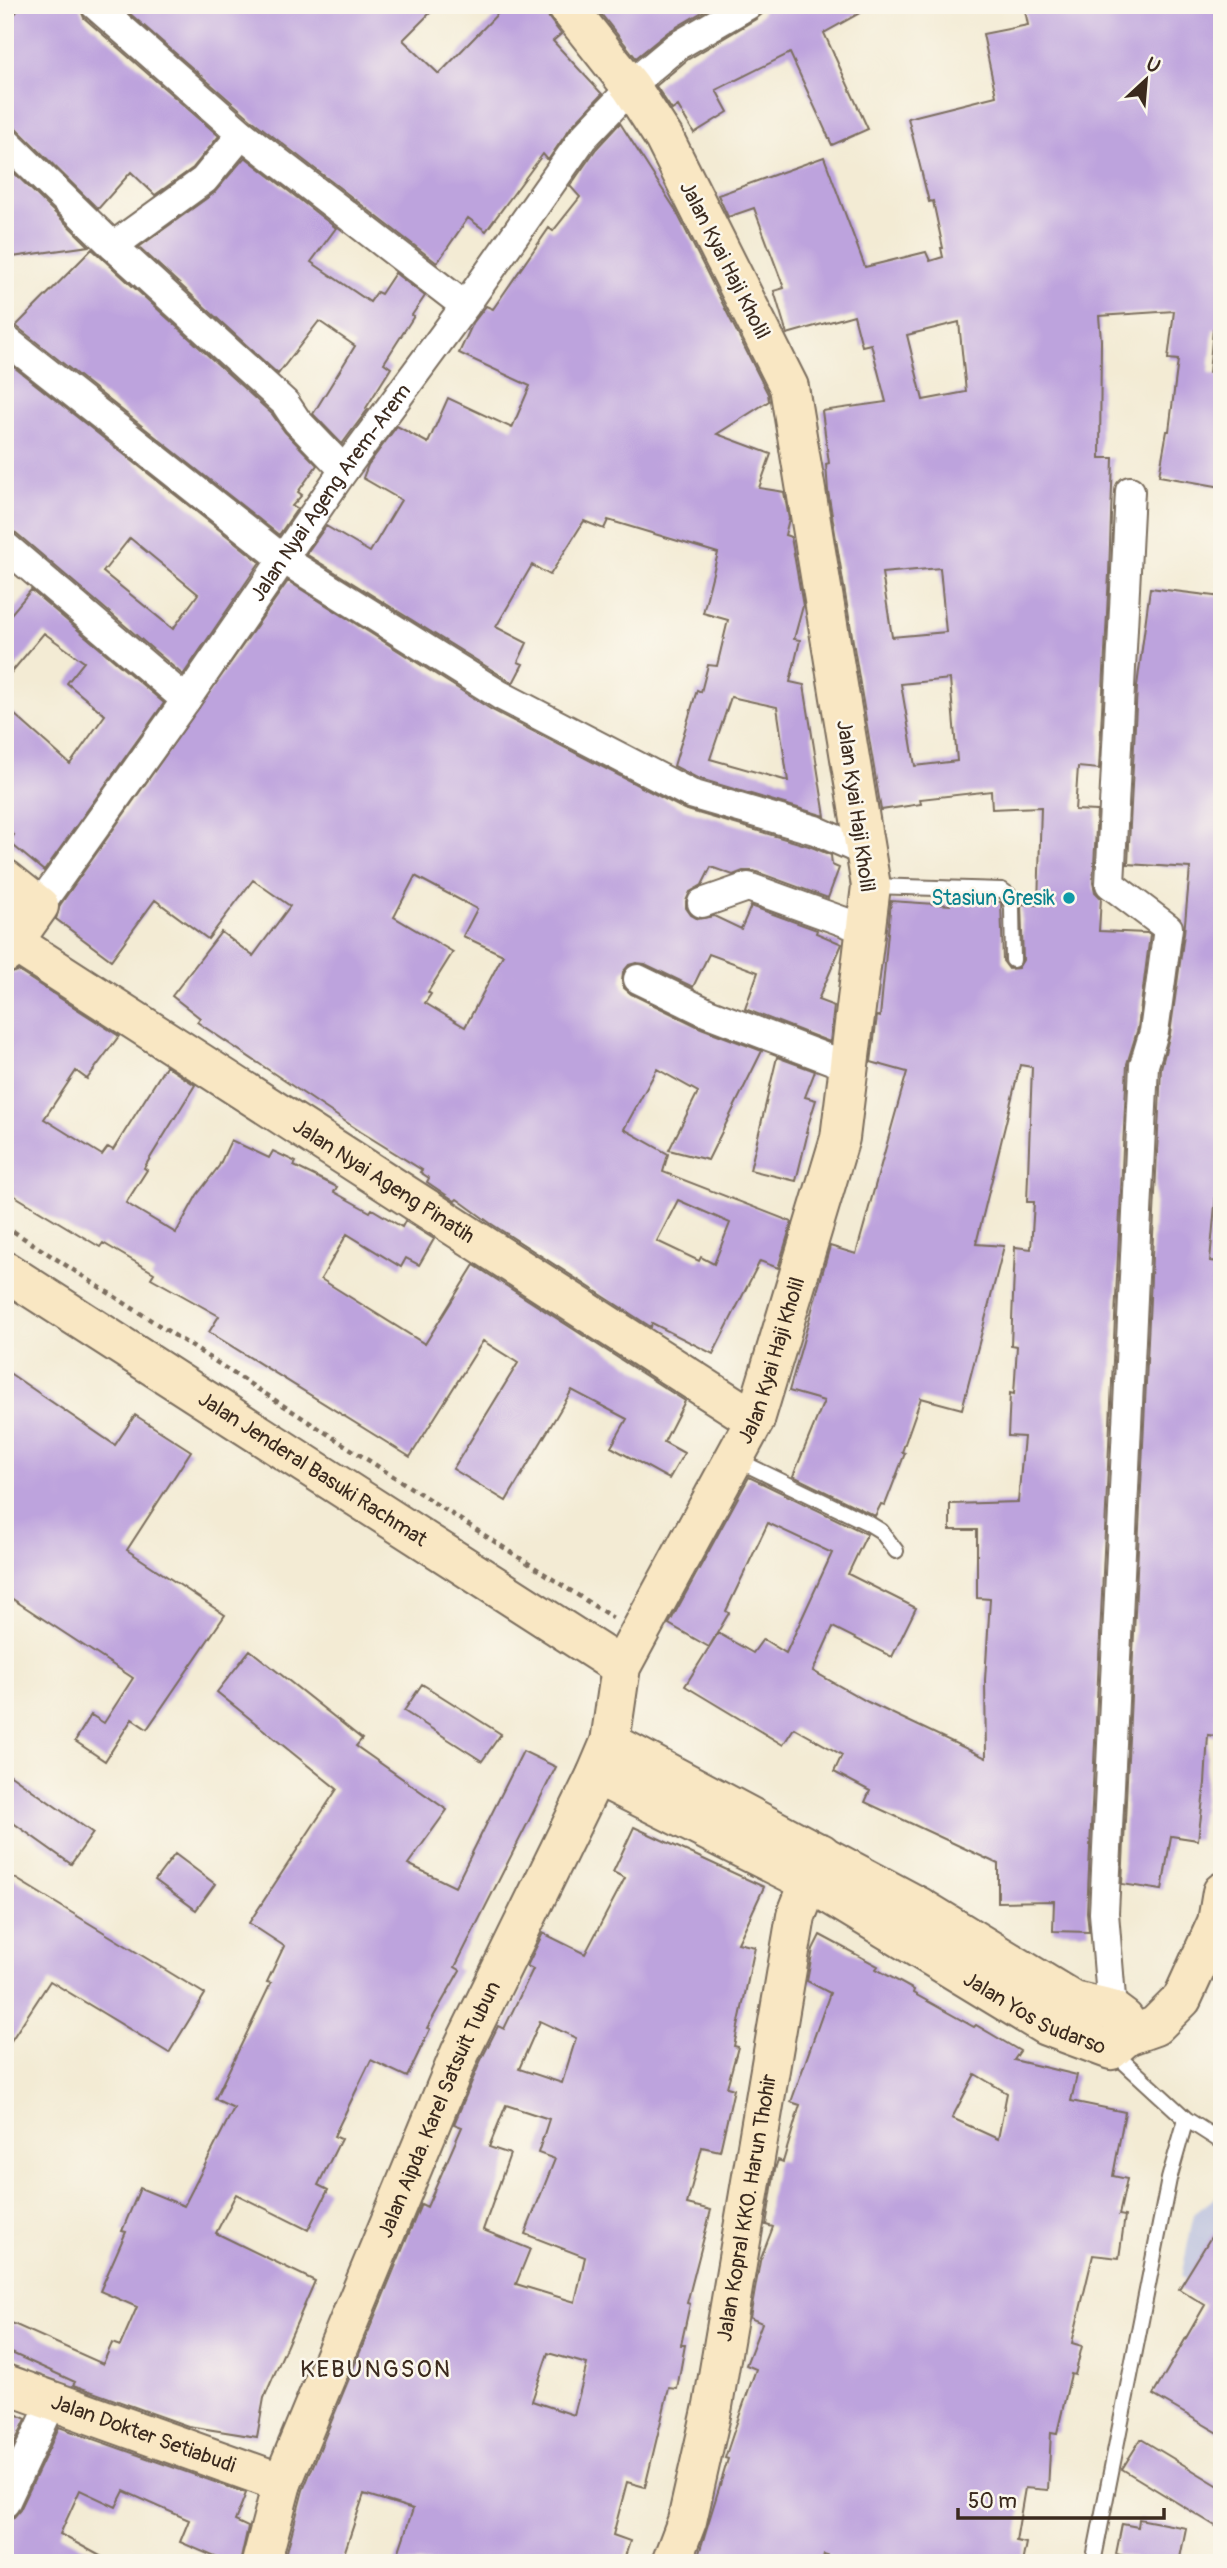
<svg xmlns="http://www.w3.org/2000/svg" width="1227" height="2568" viewBox="0 0 1227 2568" font-family="Pangolin,sans-serif">
<rect width="100%" height="100%" fill="#fbf7ec"/>
<filter id="ink" filterUnits="userSpaceOnUse"><feTurbulence type="fractalNoise" baseFrequency=".0143" numOctaves="2"/><feDisplacementMap in="SourceGraphic" scale="14" xChannelSelector="R" yChannelSelector="G"/><feConvolveMatrix kernelMatrix="1 2 1 2 8 2 1 2 1" color-interpolation-filters="sRGB"/></filter>
<filter id="wash" filterUnits="userSpaceOnUse"><feTurbulence type="fractalNoise" baseFrequency=".00686" numOctaves="4" result="noise"/><feDisplacementMap in="SourceGraphic" scale="28" xChannelSelector="R" yChannelSelector="G"/><feGaussianBlur stdDeviation="1.57" result="paint"/><feColorMatrix in="noise" values="0 0 0 0 0 0 0 0 0 0 0 0 0 0 0 0 0 1.4 0 .05"/><feComposite in="paint" operator="in"/></filter>
<g filter="url(#wash)">
<rect width="100%" height="100%" fill="#f3ebd4"/>
<path fill="#bdc3de" d="M1222,2192V2303L1181,2277L1194,2214Z"/>
<g id="blocks">
<path fill="#bda3dd" fill-rule="evenodd" d="M23,5H79L84,18L219,136L193,168L155,195L131,172L98,209L17,129L5,125V24Z
M120,5H438L403,40L439,74L506,5H545L549,18L561,34L553,41L602,94L571,127L548,160L543,154L486,231L468,218L437,263L253,121Z
M594,5H714L668,32L636,58Z
M765,5H874L824,33L868,129L832,145L790,53L716,90L728,112L694,133L678,106L672,110L656,86L687,60L756,19L762,14Z
M1024,5H1222V331L1213,329L1209,373L1222,375V487L1159,476L1167,431H1169L1178,360L1168,359L1174,311L1099,316L1101,340L1100,458H1113L1109,574L1099,769L1078,767L1075,810L1097,811L1093,883L1095,892L1101,898L1099,931L1147,933L1150,935L1138,1028L1127,1064L1087,1912L1089,1932L1053,1931L1054,1901L998,1902V1864L865,1802L870,1791L834,1772L842,1755L794,1728L783,1745L685,1686L718,1633L753,1653L763,1639L786,1653L832,1553L768,1523L726,1611L729,1613L709,1647L669,1624L749,1477L867,1534L848,1574L916,1608L892,1657L833,1627L813,1671L868,1702L986,1758L985,1680L990,1599L977,1598V1530H950V1504L1018,1502L1024,1437L1008,1436L1010,1393L1014,1394L1017,1346L1011,1345L1015,1247L1031,1249L1034,1202H1027L1032,1067L1020,1065L976,1244L1004,1246L962,1409L921,1398L902,1452L905,1453L885,1505L881,1504L875,1516L793,1476L824,1401L789,1391L830,1246L856,1254L907,1072L871,1062L877,1016L880,1017L891,901L950,905V898L1001,902L1003,961L1009,969L1018,968L1023,960L1021,904L1038,905L1041,807L992,809L991,791L920,799L921,804L881,810L828,491L826,464L829,463L822,411L886,402L871,344L862,346L854,315L787,334L774,291L784,288L754,208L728,217L718,195L824,157L865,267L926,252L930,261L943,257L941,248H943L933,201L929,202L908,118L996,96L983,34L1028,25ZM959,322L966,392L923,400L907,335ZM940,568L946,632L892,637L882,573ZM950,679L957,761L915,766L901,684Z
M620,123L675,209L768,394L769,401L717,434L771,454L759,488L784,492L789,519L785,535L791,537L803,606L794,639L800,640L790,682L804,685L825,816L697,778L674,766L697,690L701,692L708,665L717,666L728,620L703,613L718,553L608,520L604,529L584,521L550,575L532,565L496,627L527,643L518,662L523,664L513,683L306,554L326,526L370,552L401,500L363,478L368,465L397,426L428,443L448,398L512,428L530,386L459,353L473,323L486,306L493,309L549,228L553,231L580,197L570,186L596,149ZM731,697L777,707L788,781L710,759Z
M245,157L336,228L311,262L370,302L377,292L381,294L395,273L425,296L412,315L414,316L384,363L391,368L366,408L368,409L342,444L313,414L355,346L319,321L278,374L139,247L214,193Z
M5,164L89,246L5,258Z
M92,249L272,414L285,432L317,465L298,492L302,495L292,506L297,509L279,535L16,326Z
M5,360L260,562L183,675L16,533L5,530ZM130,538L198,594L173,629L103,572Z
M288,581L492,710L684,809L809,846L831,855L832,865L839,868L828,898L754,871H743L733,875L711,867L702,885L690,892L686,901V908L691,915L698,919L714,916L741,929L751,906L817,930L816,933L842,944L818,1000L834,1006L830,1042L745,1009L758,972L709,954L693,987L645,964L636,963L629,965L623,972L622,981L624,988L631,994L701,1028L762,1051L708,1160L669,1150L698,1092L657,1069L624,1129L668,1154L663,1172L792,1222L778,1268L760,1261L713,1354L652,1323L651,1327L490,1223L457,1199L455,1201L427,1182L429,1178L420,1172L422,1170L361,1132L197,1022L200,1018L172,996L221,932L253,956L290,906L253,880L208,939L155,900L111,960L56,919L60,905ZM415,876L477,909L463,936L503,955L465,1027L425,1003L431,994L428,992L453,952L394,917ZM678,1200L730,1223L714,1264L701,1257L699,1261L657,1241Z
M1150,588L1222,597V682L1219,681L1217,740L1222,741V1194H1216L1210,1261L1222,1262V1581L1215,1736L1208,1735L1205,1783L1198,1840L1171,1836L1162,1890L1122,1884L1161,1068L1170,1034L1184,934L1190,868L1128,864L1137,686Z
M31,590L164,703L44,871L9,842L14,835L5,827V706L70,764L105,715L67,683L84,662L44,633L5,680V621Z
M18,971L119,1036L87,1079L76,1071L44,1119L102,1155L108,1147L113,1150L166,1066L195,1085L144,1168L147,1170L126,1203L176,1233L197,1195L219,1166L231,1140L269,1158L273,1151L296,1162L294,1166L337,1187L334,1192L370,1212L372,1209L402,1227L405,1221L434,1239L419,1265L406,1258L401,1267L347,1234L321,1279L425,1344L474,1265L685,1401L664,1442L684,1453L669,1479L611,1447L627,1419L572,1390L506,1501L453,1469L518,1363L483,1341L410,1457L209,1332L219,1316L151,1278L154,1273L103,1243L100,1247L5,1190V975Z
M777,1057L815,1071L805,1097L816,1100L806,1132H808L796,1181L750,1170Z
M5,1370L115,1445L135,1415L191,1451L127,1550L225,1615L147,1729L132,1719L105,1761L75,1741L91,1715L104,1723L133,1678L5,1594Z
M250,1650L362,1739L356,1746L447,1810L408,1864L455,1887L523,1751L556,1767L455,1967L460,1970L427,2028L430,2029L407,2077L371,2060L334,2136L341,2139L318,2185L328,2190L308,2230L236,2194L216,2233L315,2281L264,2398L257,2437L188,2426L73,2385L75,2382L5,2350V2320L103,2364L112,2343L120,2346L137,2307L100,2291L126,2232L122,2231L140,2188L184,2206L234,2108L215,2099L271,1983L267,1982L284,1946L249,1923L337,1789L217,1692Z
M422,1684L501,1734L482,1761L404,1711Z
M5,1771L93,1833L71,1864L5,1817Z
M634,1827L764,1887L738,1943L755,1947L734,2046L738,2047L727,2087L734,2089L720,2151L702,2147L687,2204L711,2210L687,2303L690,2304L681,2345H685L677,2389L669,2388L645,2487L627,2482L613,2535L630,2541L623,2563H395L413,2509L364,2494L341,2563H284L303,2490L421,2204L427,2207L462,2127L454,2124L480,2062L498,2026L504,2029L533,1969L527,1966L543,1933L585,1954L625,1878L613,1872ZM540,2021L576,2038L562,2083L519,2069ZM506,2105L549,2119L538,2153L555,2159L525,2234L585,2257L575,2302L516,2284L530,2249L483,2230L510,2154L489,2147ZM548,2353L587,2364L574,2415L532,2401Z
M175,1854L215,1884L196,1910L155,1880Z
M5,1872L205,1994L169,2053L50,1981L5,2050Z
M820,1935L878,1966L876,1969L914,1990L913,1993L974,2027L976,2025L1020,2051L1014,2060L1077,2075L1071,2101L1125,2112L1113,2176L1127,2179L1119,2215L1125,2216L1119,2258L1093,2255L1072,2343L1082,2346L1075,2375L1071,2374L1057,2433L1051,2432L1048,2490L1025,2488L1016,2541L1026,2543L1022,2563H849L824,2555L822,2563H696L728,2459L725,2458L735,2428L756,2369L746,2365L762,2323L750,2318L760,2261L773,2227L766,2225L775,2169L778,2160L783,2162L800,2105L791,2102L830,1993L807,1981L813,1949ZM975,2074L1007,2093L998,2139L952,2118Z
M1222,2219V2435L1153,2395L1205,2305L1179,2289Z
M5,2409L26,2419L5,2463Z
M59,2427L246,2493L235,2521L248,2527L240,2563H229L180,2542L189,2520L124,2491L116,2507L80,2490L60,2534L113,2563H5V2519L14,2517L20,2510Z
M1141,2439L1222,2488V2530L1122,2469Z
M1139,2519L1186,2528L1179,2563H1132L1133,2558L1116,2554L1122,2524L1138,2527Z"/>
</g>
</g>
<g filter="url(#ink)">
<use href="#blocks" fill-opacity="0" stroke="#7b6e5e" stroke-width="2"/>
<g fill="none" stroke-linecap="round" stroke-linejoin="round">
<defs>
<path id="lane" d="M872,886L1002,890L1009,895L1012,908L1013,960
M735,1459L868,1523L881,1531L896,1551
M1112,2051L1186,2119L1222,2142
M1093,2563L1169,2179L1186,2119"/>
<g id="street">
<path d="M95,5L242,134"/>
<path d="M5,141L113,246L204,180L242,134L465,306"/>
<path d="M113,246L285,403L297,421L344,470"/>
<path d="M5,339L283,559L500,695L691,794L815,830L865,852"/>
<path d="M5,546L186,700"/>
<path d="M702,903L748,887L867,930"/>
<path id="s1" d="M39,906L186,700L344,470L465,306L583,138L647,71L677,46L748,5"/>
<path d="M638,979L708,1013L850,1067"/>
<path d="M1112,2010L1104,1913L1144,1065L1154,1032L1168,928L1110,884L1130,491"/>
<path d="M5,2503L53,2400"/>
</g>
<g id="secondary">
<path d="M5,879L39,906L5,954"/>
<path id="s2" d="M13,942L755,1420"/>
<path id="s3" d="M5,1271L621,1667"/>
<path d="M610,1742L918,1906L1074,2001L1112,2010L1124,2019L1127,2036"/>
<path id="s4" d="M596,1775L809,1882L1046,2026L1111,2050L1127,2036L1155,2026L1182,1999L1217,1922L1222,1892"/>
<path id="s5" d="M5,2384L282,2483"/>
<path id="s6" d="M261,2563L282,2483L460,2053L596,1775L610,1742L621,1667L755,1420L840,1138L871,886L789,387L664,138L631,87L566,5"/>
<path id="s7" d="M671,2563L687,2521L713,2406L796,1916L821,1853"/>
</g>
</defs>
<use href="#lane" stroke="#7b6e5e" stroke-width="18"/>
<use href="#street" stroke="#7b6e5e" stroke-width="32"/>
<use href="#secondary" stroke="#7b6e5e" stroke-width="42"/>
<path stroke="#7b6e5e" stroke-width="4.5" stroke-dasharray="5 5" stroke-linecap="butt" d="M5,1226L613,1618"/>
<use href="#lane" stroke="#fff" stroke-width="14"/>
<use href="#street" stroke="#fff" stroke-width="28"/>
<use href="#secondary" stroke="#f9e7c3" stroke-width="38"/>
</g>
</g>
<circle fill="#0f9aa8" stroke="#fbf7ec" stroke-width="2.5" cx="1069" cy="898" r="7"/>
<g text-anchor="middle" stroke-width="5" stroke-linejoin="round" paint-order="stroke">
<g font-size="21" fill="#3b2a1e" stroke="#fbf7ec">
<text transform="translate(725 260) rotate(63)" y="7">Jalan Kyai Haji Kholil</text>
<text dy="7" stroke="none"><textPath href="#s1" startOffset="506">Jalan Nyai Ageng Arem-Arem</textPath></text>
<text transform="translate(856 806) rotate(82)" y="7">Jalan Kyai Haji Kholil</text>
<text dy="7" stroke="none"><textPath href="#s2" startOffset="441">Jalan Nyai Ageng Pinatih</textPath></text>
<text dy="7" stroke="none"><textPath href="#s6" startOffset="1312">Jalan Kyai Haji Kholil</textPath></text>
<text dy="7" stroke="none"><textPath href="#s3" startOffset="366">Jalan Jenderal Basuki Rachmat</textPath></text>
<text dy="7" stroke="none"><textPath href="#s4" startOffset="500">Jalan Yos Sudarso</textPath></text>
<text dy="7" stroke="none"><textPath href="#s6" startOffset="488">Jalan Aipda. Karel Satsuit Tubun</textPath></text>
<text dy="7" stroke="none"><textPath href="#s7" startOffset="364">Jalan Kopral KKO. Harun Thohir</textPath></text>
<text dy="7" stroke="none"><textPath href="#s5" startOffset="147">Jalan Dokter Setiabudi</textPath></text>
</g>
<g font-size="21" fill="#0d838f" stroke="#fbf7ec" text-anchor="end">
<text x="1055" y="905">Stasiun Gresik</text>
</g>
<g font-size="24" letter-spacing="2" fill="#3b2a1e" stroke="#fbf7ec">
<text x="376" y="2377">KEBUNGSON</text>
</g>
</g>
<rect width="1227" height="2568" fill="none" stroke="#fbf7ec" stroke-width="28"/>
<g transform="translate(1146 80) rotate(26)" stroke="#fbf7ec" stroke-width="5" paint-order="stroke">
<path d="M0-5L12 26L0 18L-12 26Z" fill="#3b2a1e"/>
<text y="-10" font-size="19" font-weight="bold" text-anchor="middle" fill="#3b2a1e">U</text>
</g>
<path d="M958 2508v10h206v-10" fill="none" stroke="#3b2a1e" stroke-width="3.5"/>
<text x="968" y="2508" font-size="21" fill="#3b2a1e" stroke="#fbf7ec" stroke-width="5" paint-order="stroke">50 m</text>
</svg>
